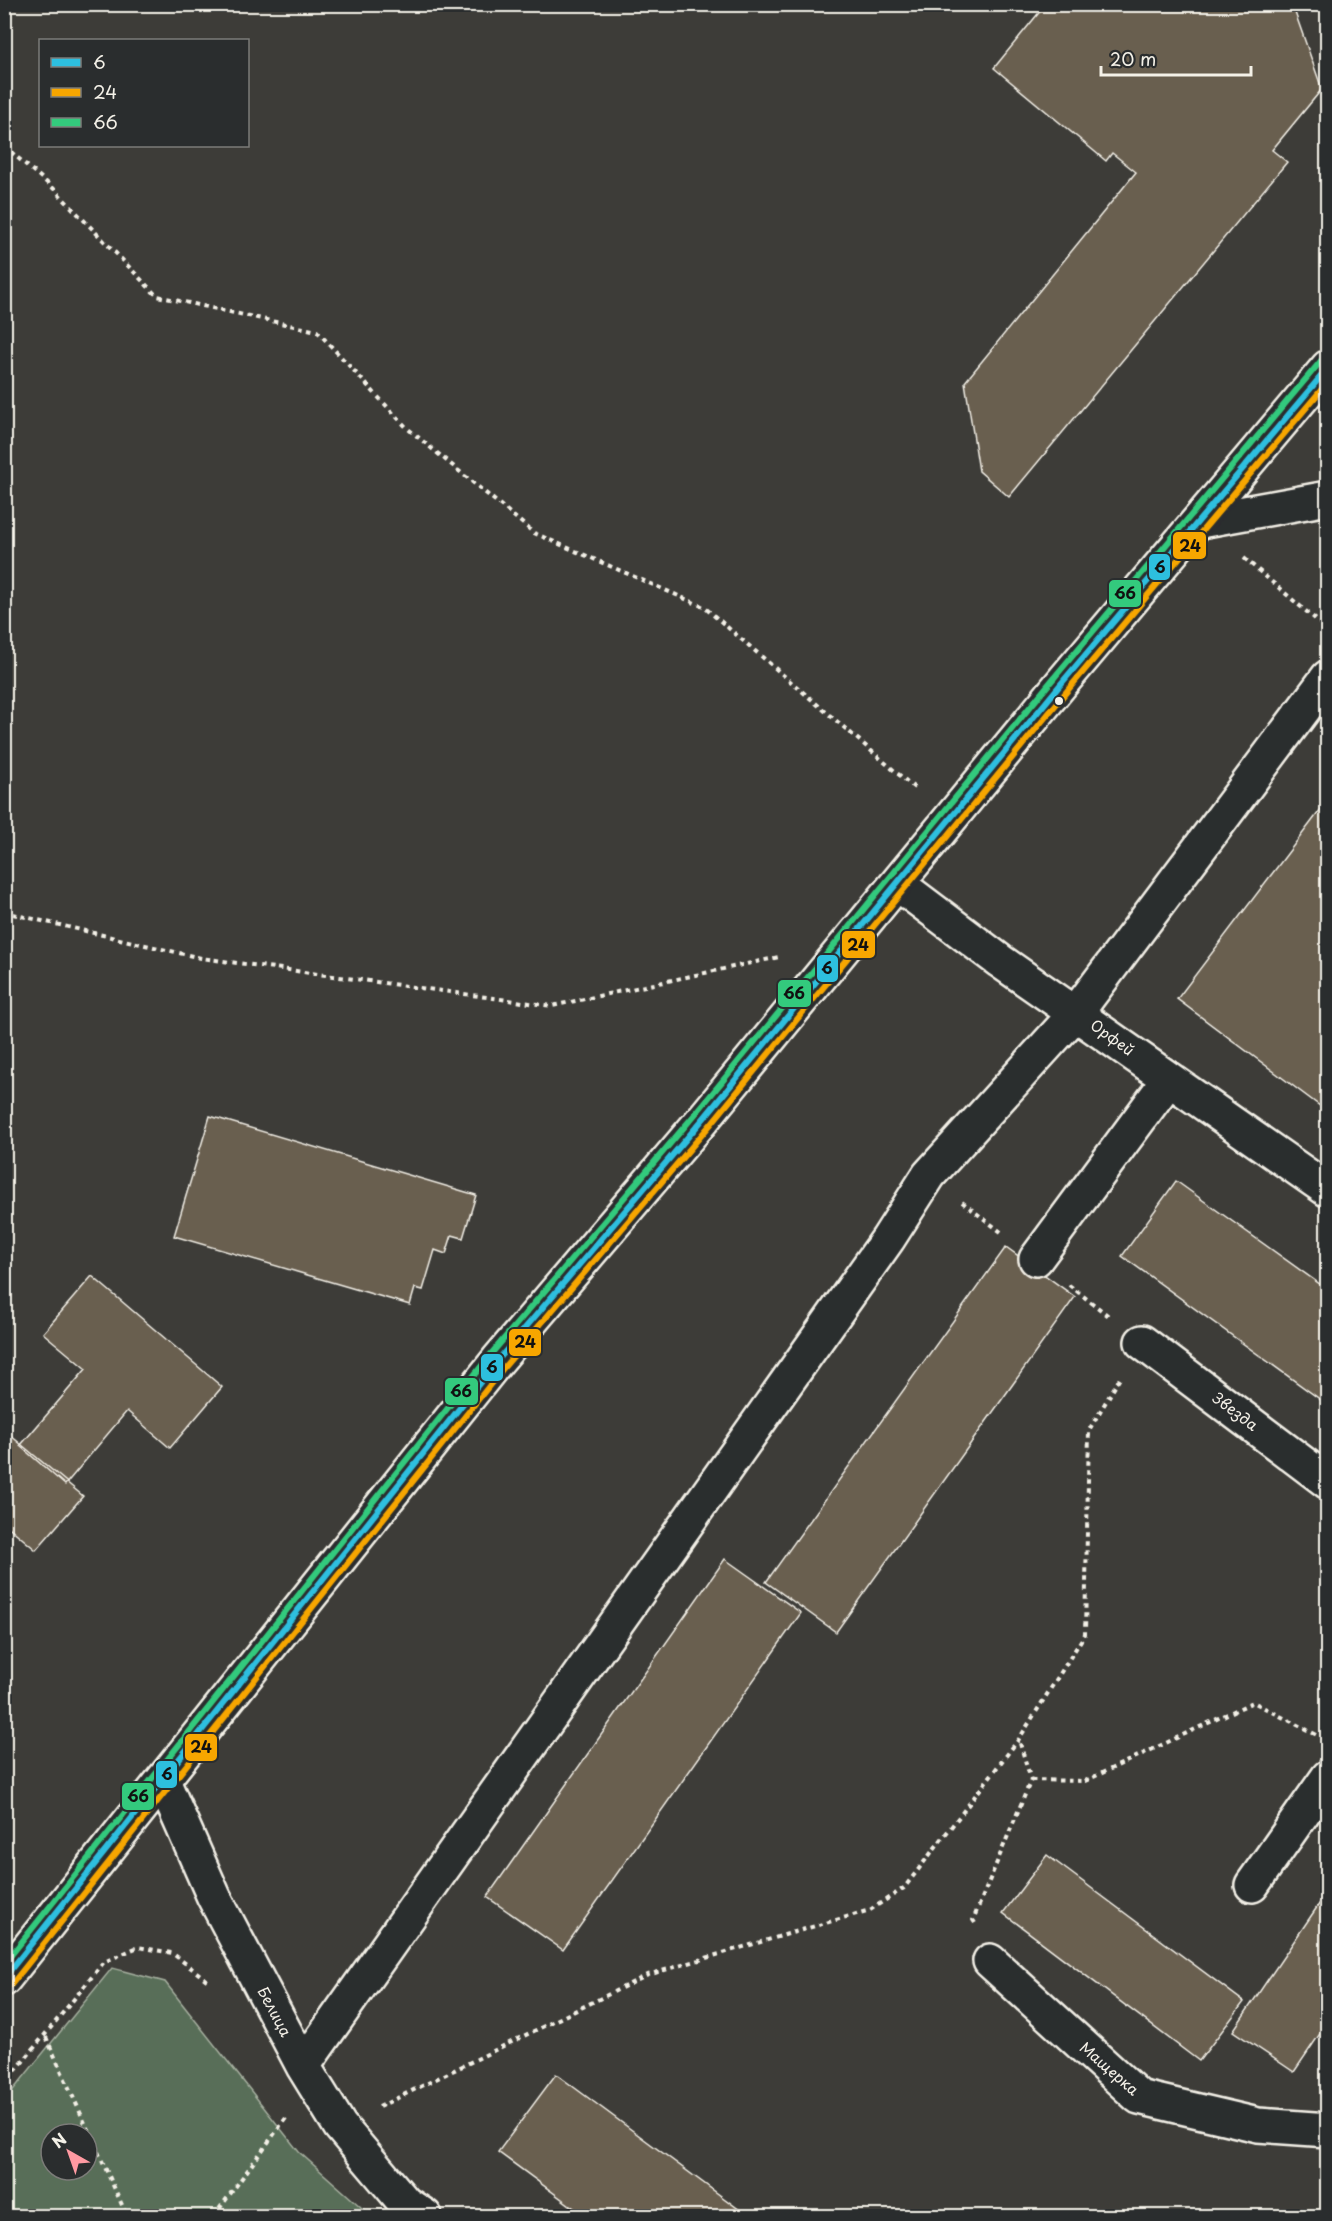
<svg xmlns="http://www.w3.org/2000/svg" width="1332" height="2221" viewBox="0 0 1332 2221" font-family="'Playpen Sans',sans-serif">
<rect width="100%" height="100%" fill="#3d3c38"/>
<filter id="ink" filterUnits="userSpaceOnUse"><feTurbulence type="fractalNoise" baseFrequency=".0167" numOctaves="2"/><feDisplacementMap in="SourceGraphic" scale="12" xChannelSelector="R" yChannelSelector="G"/><feConvolveMatrix kernelMatrix="1 2 1 2 8 2 1 2 1" color-interpolation-filters="sRGB"/></filter>
<g filter="url(#ink)">
<path fill="#596e58" stroke="#a6b0a0" stroke-width="1.5" fill-rule="evenodd" d="M112,1968L165,1982L299,2152L371,2216H5V2100ZM51,2134H87V2170H51Z"/>
<path fill="#695e50" stroke="#f4f1e8" stroke-width="1.5" d="M1046,4H1292L1322,89L1272,150L1287,162L1009,497L979,471L965,382L1136,172L1112,153L1106,161L994,68Z
M1328,800V1112L1177,999Z
M210,1116L476,1195L463,1238L452,1235L446,1254L435,1250L423,1290L415,1288L410,1305L174,1236Z
M1176,1181L1328,1290V1405L1122,1256Z
M1006,1247L1075,1297L836,1632L766,1582Z
M92,1276L222,1387L170,1448L127,1411L65,1485L20,1446L86,1369L43,1333Z
M4,1430L83,1496L36,1550L4,1523Z
M725,1559L801,1613L563,1950L487,1897Z
M1047,1855L1244,2002L1199,2061L1003,1913Z
M1328,1891V2022L1294,2072L1233,2031Z
M556,2074L748,2216H585L498,2152Z"/>
<g fill="none" stroke-linecap="round" stroke-linejoin="round">
<defs>
<path id="minor" d="M1200,521L1328,498
M898,884L1000,961L1328,1190
M1036,1259L1169,1079
M1142,1342L1328,1482
M163,1781L214,1897L303,2066L340,2126L405,2203L425,2216
M1252,1885L1328,1777
M990,1961L1139,2097L1258,2125L1328,2130
M303,2066L888,1239L929,1175L1076,1013L1328,677"/>
<path id="major" d="M4,1979L498,1360L704,1118L1065,679L1328,367"/>
</defs>
<use href="#minor" stroke="#f4f1e8" stroke-width="38"/>
<use href="#major" stroke="#f4f1e8" stroke-width="38"/>
<path stroke="#f4f1e8" stroke-width="4" stroke-dasharray="4.5 4.5" stroke-linecap="butt" d="M4,146L53,188L157,296L317,331L407,428L534,533L704,607L918,791
M1244,558L1328,630
M4,912L201,958L552,1006L779,957
M962,1202L1001,1232
M1069,1285L1110,1317
M1031,1780L1085,1781L1253,1702L1317,1735
M975,1923L973,1920L1031,1780L1019,1740
M46,2037L127,2216
M4,2085L104,1962L138,1947L172,1953L208,1981
M379,2107L648,1975L870,1910L904,1888L1019,1739L1085,1634L1089,1430L1120,1378
M214,2216L286,2118"/>
<use href="#minor" stroke="#2a2d2e" stroke-width="33"/>
<use href="#major" stroke="#2a2d2e" stroke-width="33"/>
<defs>
<path id="bus-1" d="M4,1978L498,1360L704,1118L1065,679L1328,368"/>
<path id="bus-2" d="M11,1985L505,1366L711,1124L1072,685L1328,382"/>
<path id="bus-3" d="M4,1964L491,1354L697,1112L1058,673L1321,361"/>
</defs>
<use href="#bus-1" stroke="#2a2d2e" stroke-width="10"/>
<use href="#bus-2" stroke="#2a2d2e" stroke-width="10"/>
<use href="#bus-3" stroke="#2a2d2e" stroke-width="10"/>
<use href="#bus-1" stroke="#2dbfdf" stroke-width="6"/>
<use href="#bus-2" stroke="#f7a600" stroke-width="6"/>
<use href="#bus-3" stroke="#33ca7d" stroke-width="6"/>
</g>
</g>
<circle fill="#f4f1e8" stroke="#2a2d2e" stroke-width="2" cx="1059" cy="701" r="5"/>
<g text-anchor="middle" stroke-width="4.5" stroke-linejoin="round" paint-order="stroke">
<g font-size="15" fill="#f4f1e8" stroke="#2a2d2e">
<text transform="translate(1112 1038) rotate(36)" y="5">Орфей</text>
<text transform="translate(1235 1412) rotate(37)" y="5">Звезда</text>
<text transform="translate(274 2012) rotate(62)" y="5">Белица</text>
<text transform="translate(1109 2069) rotate(41)" y="5">Мащерка</text>
</g>
</g>
<g stroke="#2a2d2e" stroke-width="2">
<rect x="1172" y="531" width="35" height="29" rx="6" fill="#f7a600"/>
<rect x="1148" y="553" width="23" height="28" rx="6" fill="#2dbfdf"/>
<rect x="1108" y="579" width="34" height="29" rx="6" fill="#33ca7d"/>
<rect x="841" y="930" width="35" height="29" rx="6" fill="#f7a600"/>
<rect x="816" y="954" width="23" height="29" rx="6" fill="#2dbfdf"/>
<rect x="777" y="979" width="35" height="29" rx="6" fill="#33ca7d"/>
<rect x="508" y="1328" width="34" height="29" rx="6" fill="#f7a600"/>
<rect x="480" y="1353" width="24" height="29" rx="6" fill="#2dbfdf"/>
<rect x="444" y="1377" width="35" height="29" rx="6" fill="#33ca7d"/>
<rect x="184" y="1733" width="34" height="29" rx="6" fill="#f7a600"/>
<rect x="155" y="1760" width="23" height="29" rx="6" fill="#2dbfdf"/>
<rect x="121" y="1782" width="34" height="29" rx="6" fill="#33ca7d"/>
</g>
<g font-size="16" text-anchor="middle" font-weight="bold" fill="#111">
<text x="1190" y="552">24</text>
<text x="1160" y="573">6</text>
<text x="1125" y="599">66</text>
<text x="858" y="951">24</text>
<text x="827" y="974">6</text>
<text x="794" y="999">66</text>
<text x="525" y="1348">24</text>
<text x="492" y="1373">6</text>
<text x="461" y="1397">66</text>
<text x="201" y="1753">24</text>
<text x="167" y="1780">6</text>
<text x="138" y="1802">66</text>
</g>
<rect width="1332" height="2221" fill="none" stroke="#2a2d2e" stroke-width="24"/>
<rect x="12" y="12" width="1308" height="2197" fill="none" stroke="#f4f1e8" stroke-width="2" filter="url(#ink)"/>
<rect x="39" y="39" width="210" height="108" fill="#2a2d2e" stroke="#7b7b78" stroke-width="1.5"/>
<rect x="51" y="58" width="30" height="9" fill="#2dbfdf" stroke="#7b7b78" stroke-width="1.5"/>
<text x="93" y="69" font-size="18" fill="#f4f1e8">6</text>
<rect x="51" y="88" width="30" height="9" fill="#f7a600" stroke="#7b7b78" stroke-width="1.5"/>
<text x="93" y="99" font-size="18" fill="#f4f1e8">24</text>
<rect x="51" y="118" width="30" height="9" fill="#33ca7d" stroke="#7b7b78" stroke-width="1.5"/>
<text x="93" y="129" font-size="18" fill="#f4f1e8">66</text>
<g transform="translate(69 2152) rotate(320)"><circle r="28" fill="#2a2d2e" stroke="#7b7b78" stroke-width="1.5"/>
<path d="M0-4.5L10 22L0 15L-10 22Z" fill="#ff9aa2"/>
<text y="-9" font-size="16" font-weight="bold" text-anchor="middle" fill="#f4f1e8">N</text>
</g>
<path d="M1101 66v9h150v-9" fill="none" stroke="#f4f1e8" stroke-width="3"/>
<text x="1110" y="66" font-size="18" fill="#f4f1e8" stroke="#2a2d2e" stroke-width="4.5" paint-order="stroke">20 m</text>
</svg>
